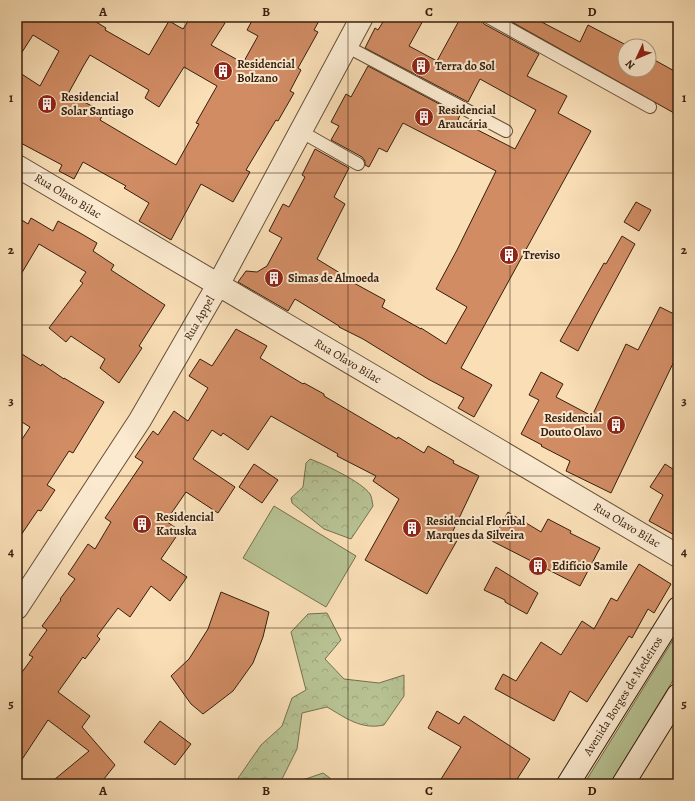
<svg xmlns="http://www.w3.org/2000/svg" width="695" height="801" viewBox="0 0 695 801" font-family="Alegreya,serif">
<defs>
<pattern id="forest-crowns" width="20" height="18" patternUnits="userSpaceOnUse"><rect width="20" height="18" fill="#b7c293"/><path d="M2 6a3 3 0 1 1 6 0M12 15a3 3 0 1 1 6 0" fill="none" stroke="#9ea67e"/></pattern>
</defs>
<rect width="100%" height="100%" fill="#f9deb6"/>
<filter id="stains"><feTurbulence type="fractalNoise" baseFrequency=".005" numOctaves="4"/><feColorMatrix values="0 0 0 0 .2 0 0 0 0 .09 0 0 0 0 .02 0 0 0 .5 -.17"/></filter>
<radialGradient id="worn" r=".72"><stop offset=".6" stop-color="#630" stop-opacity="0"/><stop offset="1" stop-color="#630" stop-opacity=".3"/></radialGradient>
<path fill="#b7c293" stroke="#767050" d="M274,506L356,556L326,607L243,558Z
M678,632V672L610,784H584Z"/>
<path fill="url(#forest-crowns)" stroke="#767050" d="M310,459C324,464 362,482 370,494C372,497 372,502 373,506L351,539L324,529L292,503L291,498L303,487L306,463Z
M327,613L341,640L325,659L344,679L379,683L404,675V696L384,725C361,730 346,718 327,707L302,713L297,749L281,781L289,784H234L261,745L282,726L292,698L306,690L291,632L308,614Z
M323,773L330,778L335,784H291Z"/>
<path fill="#d18c64" stroke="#361f0d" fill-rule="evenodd" d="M17,17H88L106,28L105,30L149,55L169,21L183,29L191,17H215L225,23L211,45L243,63L258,36L247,30L254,17H321L314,30L318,32L298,68L301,70L290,91L294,93L278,121L276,120L246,170L250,172L233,202L201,184L171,240L139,221L149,203L124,188L126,186L83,162L74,179L59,171L62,165L17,141V71L40,86L59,51L33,35L17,60ZM90,55L149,90L145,98L159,107L184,67L217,86L196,123L199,124L176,165L100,120L104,112L68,94L84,65Z
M386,17H425L409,46L437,61L461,17H481V20L484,24L539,54L527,76L567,96L558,113L591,131L461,368L492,385L474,417L458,408L464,398L428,379L363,339L339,327V326L295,299L288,311L238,282L246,271L257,272L267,266L282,238L269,231L283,204L289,207L305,177L302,175L315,149L349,168L334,197L345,204L317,259L353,281L352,282L385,300L382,307L421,329V328L446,344L467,307L436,289L457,250L496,171L403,123L387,152L379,148L369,167L365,165V161L362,157L331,140L339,126L331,122L346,94L351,97L368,66L460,115L458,120L515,149L536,110L480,79L468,102L365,48L375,28L378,30Z
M503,17H532L580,42L588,25L628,46H625V70H649V57L678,73V104L674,113Z
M636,202L651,210L639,231L624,222Z
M17,217L28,224L31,218L53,231L58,221L80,233L97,243L93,251L114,265L111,270L165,305L139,346L142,348L119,383L100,368L105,359L71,336L66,342L49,328L83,283L80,281L86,272L39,244L17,281Z
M622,236L635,244L596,316L578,351L560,341L604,263L606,264Z
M660,307L678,316V353L611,493L566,471L570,461L541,446L542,445L521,434L539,400L529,395L541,372L563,384L556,397L592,416L626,344L638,350Z
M236,329L267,346L260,358L303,384L304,383L324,394V396L397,439L398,437L424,453L428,446L454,461L453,463L479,476L452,533L459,537L427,594L365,560L399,499L373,481L376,476L337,456L338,454L271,416L248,450L223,433L221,436L212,430L193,459L235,487L218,513L186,492L166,521L180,531L161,559L187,577L170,601L151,586L130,617L118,608L97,636L100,639L85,659L83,657L58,692L90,716L82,727L115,765L100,784H49L89,751L48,720L17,767V679L33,657L29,655L47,630L42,626L61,600L60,599L75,579L68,574L88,544L95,549L111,522L105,518L143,462L135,457L153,431L158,435L174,411L188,421L208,388L189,376L200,359L212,366Z
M17,351L41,366L42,364L64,379V378L104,402L73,453L69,451L47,485L55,490L41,511L38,510L17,541V447L30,427L17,419Z
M254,464L278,480L262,503L239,487Z
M665,464L676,471L678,467V537L649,521L663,495L650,487Z
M508,512L541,532L548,519L571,531L570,533L600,548L580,586L492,541Z
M639,564L671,584L654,613L648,609L632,638L629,636L587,702L570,691L554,721L495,689L503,674L516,681L541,642L561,655L582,621L594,629L611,598L617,601Z
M496,567L538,593L527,614L505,602V600L484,590Z
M221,592L269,612L263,637L253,663L233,691L203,714L191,704L171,676L189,659L208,629Z
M437,711L459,724L464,716L530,759L514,784H438L461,747L428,728Z
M160,721L191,744L175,765L144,742Z"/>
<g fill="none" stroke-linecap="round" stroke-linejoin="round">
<defs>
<path id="service" d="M488,17L650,107
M346,46L506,131
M300,131L358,164"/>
<path id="minor" d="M17,166L678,556
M17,608L140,420L218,285L362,17"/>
<path id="secondary" d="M568,784L678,608
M623,784L678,695"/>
</defs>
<use href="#service" stroke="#674f37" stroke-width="14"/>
<use href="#minor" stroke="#674f37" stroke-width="24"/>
<use href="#secondary" stroke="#361f0d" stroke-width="24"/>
<use href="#service" stroke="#fbead0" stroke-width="12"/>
<use href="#minor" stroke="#fbead0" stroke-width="22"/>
<use href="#secondary" stroke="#fbead0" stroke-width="22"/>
</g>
<path fill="none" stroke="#361f0d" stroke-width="1" stroke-opacity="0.55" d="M185,17V784M348,17V784M510,17V784M17,173H678M17,325H678M17,476H678M17,628H678"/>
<defs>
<symbol id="building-disc" viewBox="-11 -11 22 22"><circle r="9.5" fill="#8f2418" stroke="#fbead0"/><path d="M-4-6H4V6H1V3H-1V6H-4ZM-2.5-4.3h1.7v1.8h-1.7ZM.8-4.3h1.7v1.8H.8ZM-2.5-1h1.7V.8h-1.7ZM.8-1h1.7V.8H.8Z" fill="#fff"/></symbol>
</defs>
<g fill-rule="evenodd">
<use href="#building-disc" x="410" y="55" width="22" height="22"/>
<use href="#building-disc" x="212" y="60" width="22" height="22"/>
<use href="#building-disc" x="36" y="93" width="22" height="22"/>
<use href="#building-disc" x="413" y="106" width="22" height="22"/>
<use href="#building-disc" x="498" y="244" width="22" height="22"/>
<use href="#building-disc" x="263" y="267" width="22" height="22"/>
<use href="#building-disc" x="605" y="414" width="22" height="22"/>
<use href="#building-disc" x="131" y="513" width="22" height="22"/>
<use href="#building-disc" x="401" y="517" width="22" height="22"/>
<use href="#building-disc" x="527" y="555" width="22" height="22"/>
</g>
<g text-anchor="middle" stroke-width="4" stroke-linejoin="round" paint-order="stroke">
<g font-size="12" font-weight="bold" fill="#361f0d" stroke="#fbead0" text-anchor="start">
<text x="237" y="68">Residencial<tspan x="237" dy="14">Bolzano</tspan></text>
<text x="435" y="70">Terra do Sol</text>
<text x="61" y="101">Residencial<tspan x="61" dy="14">Solar Santiago</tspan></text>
<text x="438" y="114">Residencial<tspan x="438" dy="14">Araucária</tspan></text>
<text x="523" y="259">Treviso</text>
<text x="288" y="282">Simas de Almoeda</text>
<text x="602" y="422" text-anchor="end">Residencial<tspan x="602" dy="14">Douto Olavo</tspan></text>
<text x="156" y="521">Residencial<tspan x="156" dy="14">Katuska</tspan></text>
<text x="426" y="525">Residencial Floribal<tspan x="426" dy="14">Marques da Silveira</tspan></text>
<text x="552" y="570">Edifício Samile</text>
</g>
<g font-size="12" fill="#361f0d" stroke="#fbead0">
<text transform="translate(68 196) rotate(31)" y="4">Rua Olavo Bilac</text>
<text transform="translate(199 318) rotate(-60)" y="4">Rua Appel</text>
<text transform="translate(348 361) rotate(31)" y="4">Rua Olavo Bilac</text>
<text transform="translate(627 525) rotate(31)" y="4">Rua Olavo Bilac</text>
<text transform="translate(623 696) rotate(-58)" y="4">Avenida Borges de Medeiros</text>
</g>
</g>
<rect width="695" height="801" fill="none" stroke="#f9deb6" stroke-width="44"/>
<g transform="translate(637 58) rotate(226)"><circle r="19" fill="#fbead0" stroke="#ac9982"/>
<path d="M0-3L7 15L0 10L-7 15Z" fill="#8f2418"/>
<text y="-6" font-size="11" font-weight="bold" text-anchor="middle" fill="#361f0d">N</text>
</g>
<rect x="22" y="22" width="651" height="757" fill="none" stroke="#361f0d" stroke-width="1.5"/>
<g font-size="13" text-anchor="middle" font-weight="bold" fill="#361f0d">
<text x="103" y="16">A</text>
<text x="266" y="16">B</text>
<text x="429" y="16">C</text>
<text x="592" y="16">D</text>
<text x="11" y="102">1</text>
<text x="684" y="102">1</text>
<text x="11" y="254">2</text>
<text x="684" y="254">2</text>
<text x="11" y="405">3</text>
<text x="684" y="405">3</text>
<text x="11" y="556">4</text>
<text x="684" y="556">4</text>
<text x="11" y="708">5</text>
<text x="684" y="708">5</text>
<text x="103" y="795">A</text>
<text x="266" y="795">B</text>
<text x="429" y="795">C</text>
<text x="592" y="795">D</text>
</g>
<rect width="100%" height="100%" filter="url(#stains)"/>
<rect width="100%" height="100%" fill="url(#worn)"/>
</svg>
